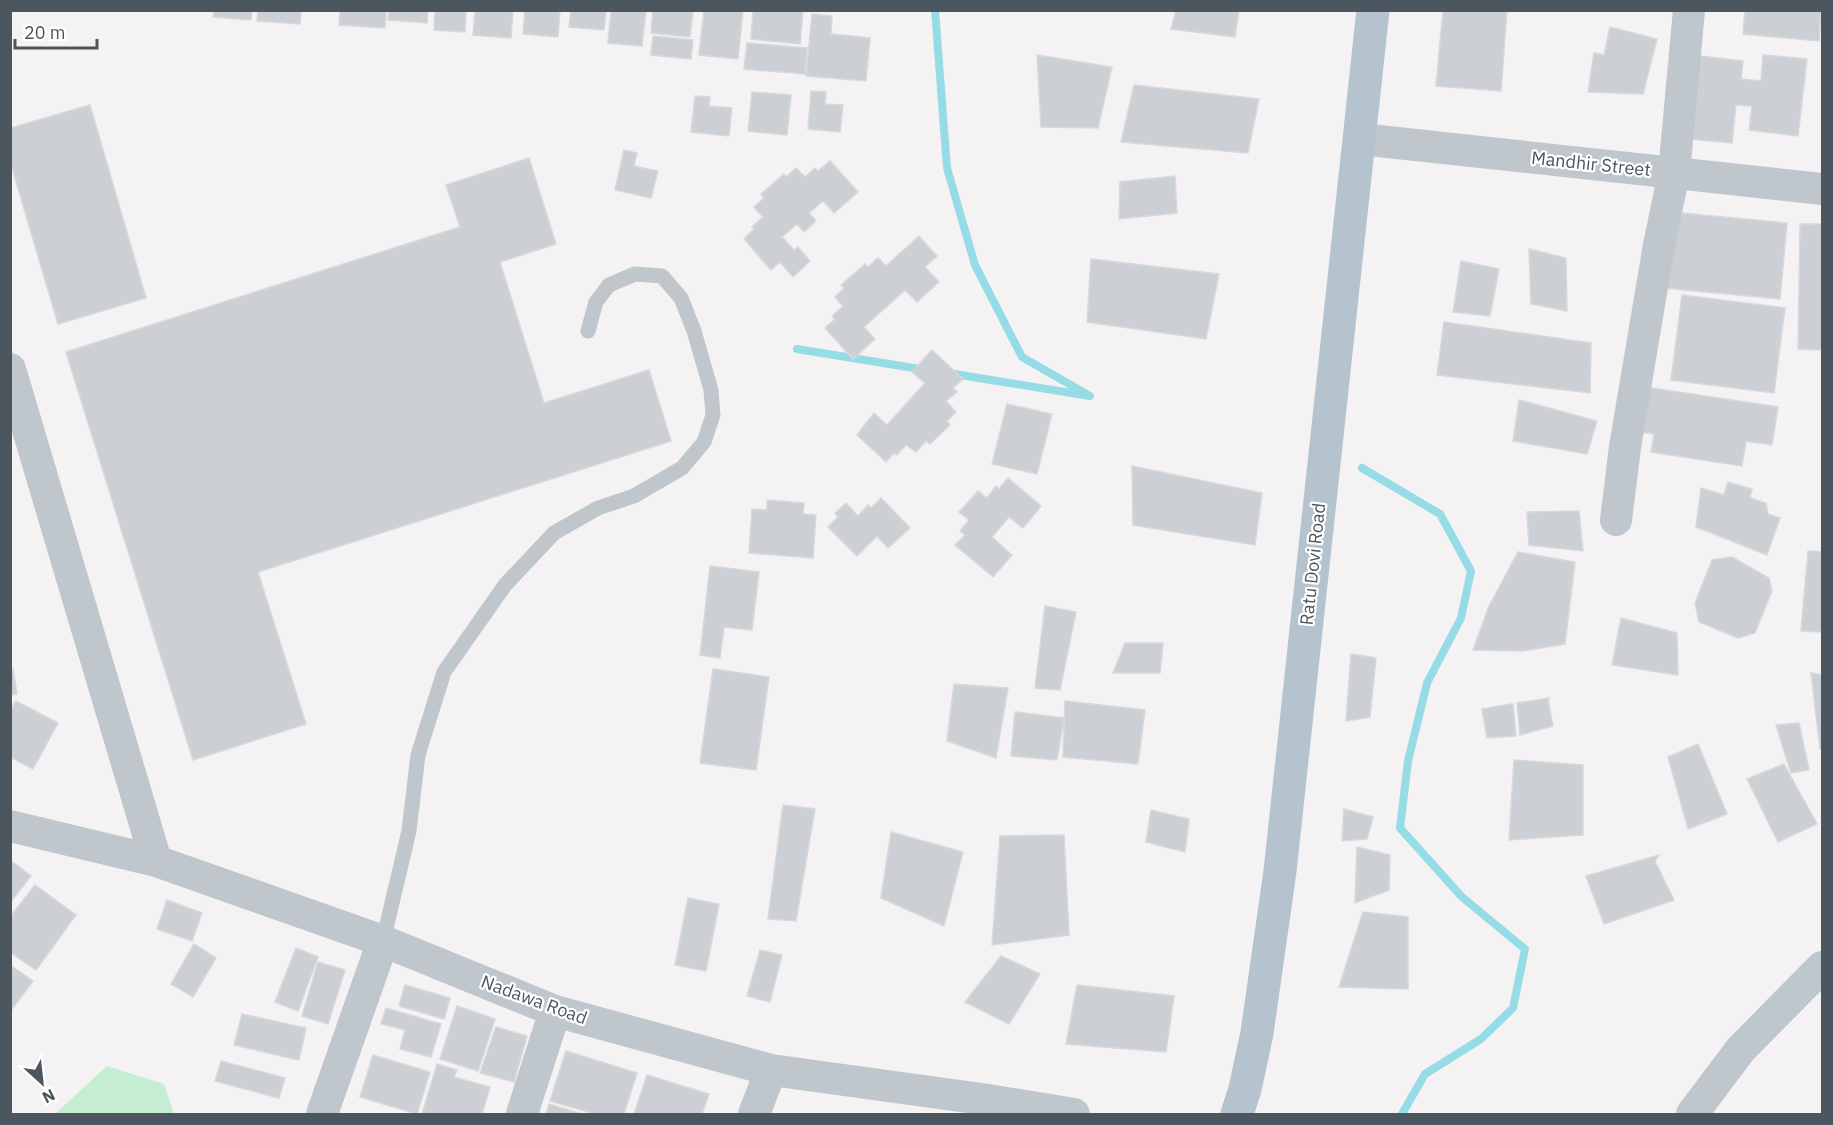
<svg xmlns="http://www.w3.org/2000/svg" width="1833" height="1125" viewBox="0 0 1833 1125" font-family="'IBM Plex Sans',sans-serif">
<rect width="100%" height="100%" fill="#f4f2f2"/>
<path fill="#c5edd1" d="M107,1066L164,1084L174,1114H55Z"/>
<g fill="none" stroke-linecap="round" stroke-linejoin="round">
<path stroke="#96dce6" stroke-width="8" d="M935,10L947,168L975,265L1022,357L1090,396L948,373
M797,349L926,370
M1362,468L1440,514L1471,571L1461,618L1427,683L1408,761L1400,828L1462,897L1525,949L1513,1008L1481,1039L1425,1074L1402,1114"/>
</g>
<path fill="#cccfd4" stroke="#d6d9dc" stroke-width="1.5" d="M214,10H252L251,20L213,17Z
M258,10H301L300,24L257,21Z
M340,10H386L385,28L339,25Z
M389,10H428L427,23L388,20Z
M435,10H466L465,32L434,30Z
M475,10H513L511,38L473,35Z
M525,10H560L558,37L523,34Z
M571,10H606L604,30L569,27Z
M611,10H646L642,46L608,43Z
M653,10H693L690,37L651,33Z
M704,10H743L738,59L699,55Z
M753,10H803L800,44L751,39Z
M1176,10H1239L1235,37L1171,29Z
M1443,10H1507L1501,91L1436,86Z
M1745,10H1821L1819,41L1743,34Z
M812,14L832,16L831,34L870,38L866,81L806,76Z
M1610,27L1657,39L1643,94L1588,92L1594,53L1604,55Z
M653,36L693,40L691,59L651,55Z
M747,43L807,48L805,74L744,69Z
M1037,55L1112,67L1098,128L1041,127Z
M1763,55L1807,59L1798,136L1749,130L1752,106L1736,105L1732,143L1690,139L1700,56L1743,61L1741,79L1761,81Z
M1134,85L1259,99L1248,153L1121,142Z
M811,91L826,92L825,104L843,105L840,132L808,129Z
M752,92L791,95L787,135L748,131Z
M695,96L710,97L709,106L732,108L729,136L691,132Z
M90,105L146,298L58,324L10,161V128Z
M624,150L637,153L634,166L658,171L651,198L615,190Z
M529,158L556,244L500,262L544,403L649,370L671,441L258,572L306,724L193,760L66,352L460,227L446,185Z
M830,161L858,192L834,213L823,201L809,213L816,221L804,232L797,224L782,237L794,250L798,247L810,261L793,277L780,262L771,270L744,239L754,229L752,227L763,217L754,207L764,198L761,194L784,174L786,177L796,168L805,177L815,168L818,171Z
M1175,176L1177,213L1119,219L1120,182Z
M1671,212L1787,223L1780,299L1664,288Z
M1800,224H1822V350L1798,349Z
M919,236L937,256L925,267L939,282L917,302L905,290L864,327L875,339L853,359L825,328L835,319L832,316L843,306L835,297L844,288L841,285L865,264L868,267L878,258L886,266Z
M1529,249L1566,258L1567,311L1531,304Z
M1091,259L1219,274L1206,339L1087,322Z
M1461,261L1499,269L1490,316L1453,312Z
M1682,295L1785,308L1774,393L1671,380Z
M1444,322L1591,343L1590,393L1437,375Z
M932,350L963,379L953,388L957,392L946,401L956,412L947,421L950,425L930,444L926,441L916,452L906,445L897,455L894,453L886,462L857,435L874,413L887,425L925,383L912,372Z
M1639,386L1778,407L1772,445L1746,441L1742,466L1651,452L1654,434L1633,431Z
M1519,400L1597,421L1587,454L1513,441Z
M1007,404L1052,414L1037,474L992,464Z
M1132,466L1262,493L1255,545L1133,525Z
M1008,478L1041,506L1023,528L1009,517L992,537L1012,555L993,577L955,545L965,535L960,531L969,520L959,512L978,491L987,498L996,486L999,489Z
M1728,482L1752,489L1750,498L1766,503L1768,514L1780,518L1767,555L1696,527L1701,488L1724,495Z
M881,498L910,528L888,548L877,536L857,556L828,527L838,517L835,513L846,503L858,516L868,505L871,508Z
M767,500L804,503L803,514L816,515L813,558L749,553L752,509L767,510Z
M1579,511L1583,551L1529,545L1527,512Z
M1808,551L1822,552V632L1801,631Z
M1518,552L1575,562L1565,644L1522,651L1473,650L1489,606Z
M1732,557L1769,578L1772,591L1755,633L1738,638L1699,622L1695,603L1712,560Z
M710,566L759,572L752,630L724,627L720,658L700,655Z
M1045,606L1076,612L1060,690L1035,688Z
M1621,618L1677,633L1678,675L1612,665Z
M1125,643H1163L1160,673H1113Z
M1351,654L1376,658L1370,717L1346,721Z
M13,669L17,694L10,695V670Z
M713,669L769,677L756,770L700,763Z
M1811,673L1822,675V750L1820,749Z
M954,684L1008,688L996,758L947,741Z
M1549,698L1548,700L1553,726L1520,735L1517,703Z
M16,701L58,723L33,769L10,757V711Z
M1065,701L1145,710L1138,764L1063,757Z
M1511,704H1513L1516,736L1487,738L1482,709Z
M1015,712L1064,718L1057,760L1011,756Z
M1799,723L1809,770L1791,773L1776,725Z
M1698,744L1727,814L1688,829L1668,757Z
M1514,760L1583,765V835L1509,840Z
M1784,764L1817,824L1778,842L1747,779Z
M783,805L815,809L796,921L768,919Z
M1344,809L1373,817L1367,839L1342,841Z
M1151,810L1189,819L1185,852L1146,842Z
M891,832L963,852L944,926L881,898Z
M1064,835L1069,935L992,945L1000,836Z
M1357,847L1390,855L1389,890L1355,903Z
M1659,855L1655,861L1674,900L1604,924L1586,876Z
M10,860L31,876L10,903Z
M35,885L76,915L36,970L10,952V917Z
M688,898L719,904L706,971L675,965Z
M167,900L202,913L192,941L157,929Z
M1363,912L1408,917V989L1339,987Z
M194,944L216,958L193,997L171,984Z
M296,948L318,957L298,1011L275,1002Z
M760,950L782,955L770,1002L747,996Z
M1001,956L1040,974L1009,1024L965,1002Z
M318,962L345,970L328,1024L302,1016Z
M10,965L33,981L10,1012Z
M405,985L450,998L444,1019L399,1006Z
M1077,985L1174,996L1166,1052L1066,1044Z
M457,1006L495,1019L478,1071L440,1059Z
M386,1008L441,1024L431,1057L400,1049L405,1030L381,1024Z
M242,1014L306,1028L299,1060L234,1045Z
M496,1027L527,1036L514,1082L480,1073Z
M566,1051L637,1073L624,1114H595L550,1101Z
M373,1055L430,1072L417,1114L360,1097Z
M221,1061L285,1078L279,1098L215,1081Z
M437,1064L457,1070L454,1077L490,1087L482,1114H422Z
M647,1075L709,1094L702,1114H634Z
M549,1104L582,1114H546Z"/>
<g fill="none" stroke-linecap="round" stroke-linejoin="round">
<path stroke="#bfc7cd" stroke-width="15" d="M383,941L409,831L418,755L444,672L505,585L554,533L598,508L634,496L682,468L704,442L713,415L711,390L694,331L681,298L662,276L635,274L609,285L596,302L588,331"/>
<path stroke="#bfc7cd" stroke-width="32" d="M1360,139L1822,189
M10,369L156,861
M1616,520L1625,447L1659,245L1674,173L1689,10
M10,826L156,861L383,941L555,1011L771,1070L982,1099L1074,1114
M322,1114L383,941
M522,1114L555,1011
M754,1114L771,1070
M1692,1114L1741,1049L1822,967"/>
<path stroke="#b4c3ce" stroke-width="33" d="M1237,1114L1245,1089L1257,1033L1280,871L1373,10"/>
</g>
<g text-anchor="middle" stroke-width="4.5" stroke-linejoin="round" paint-order="stroke">
<g font-size="18" fill="#4b565e" stroke="#fff">
<text transform="translate(1591 164) rotate(6)" y="6">Mandhir Street</text>
<text transform="translate(1313 564) rotate(-84)" y="6">Ratu Dovi Road</text>
<text transform="translate(534 1000) rotate(20)" y="6">Nadawa Road</text>
</g>
</g>
<rect width="1833" height="1125" fill="none" stroke="#4b565e" stroke-width="24"/>
<g transform="translate(42 1083) rotate(153)" stroke="#ffffff" stroke-width="4.5" paint-order="stroke">
<path d="M0-4.5L10 22L0 15L-10 22Z" fill="#4b565e"/>
<text y="-9" font-size="16" font-weight="bold" text-anchor="middle" fill="#4b565e">N</text>
</g>
<path d="M15 39v9h82v-9" fill="none" stroke="#4b565e" stroke-width="3"/>
<text x="24" y="39" font-size="18" fill="#4b565e" stroke="#ffffff" stroke-width="4.5" paint-order="stroke">20 m</text>
</svg>
